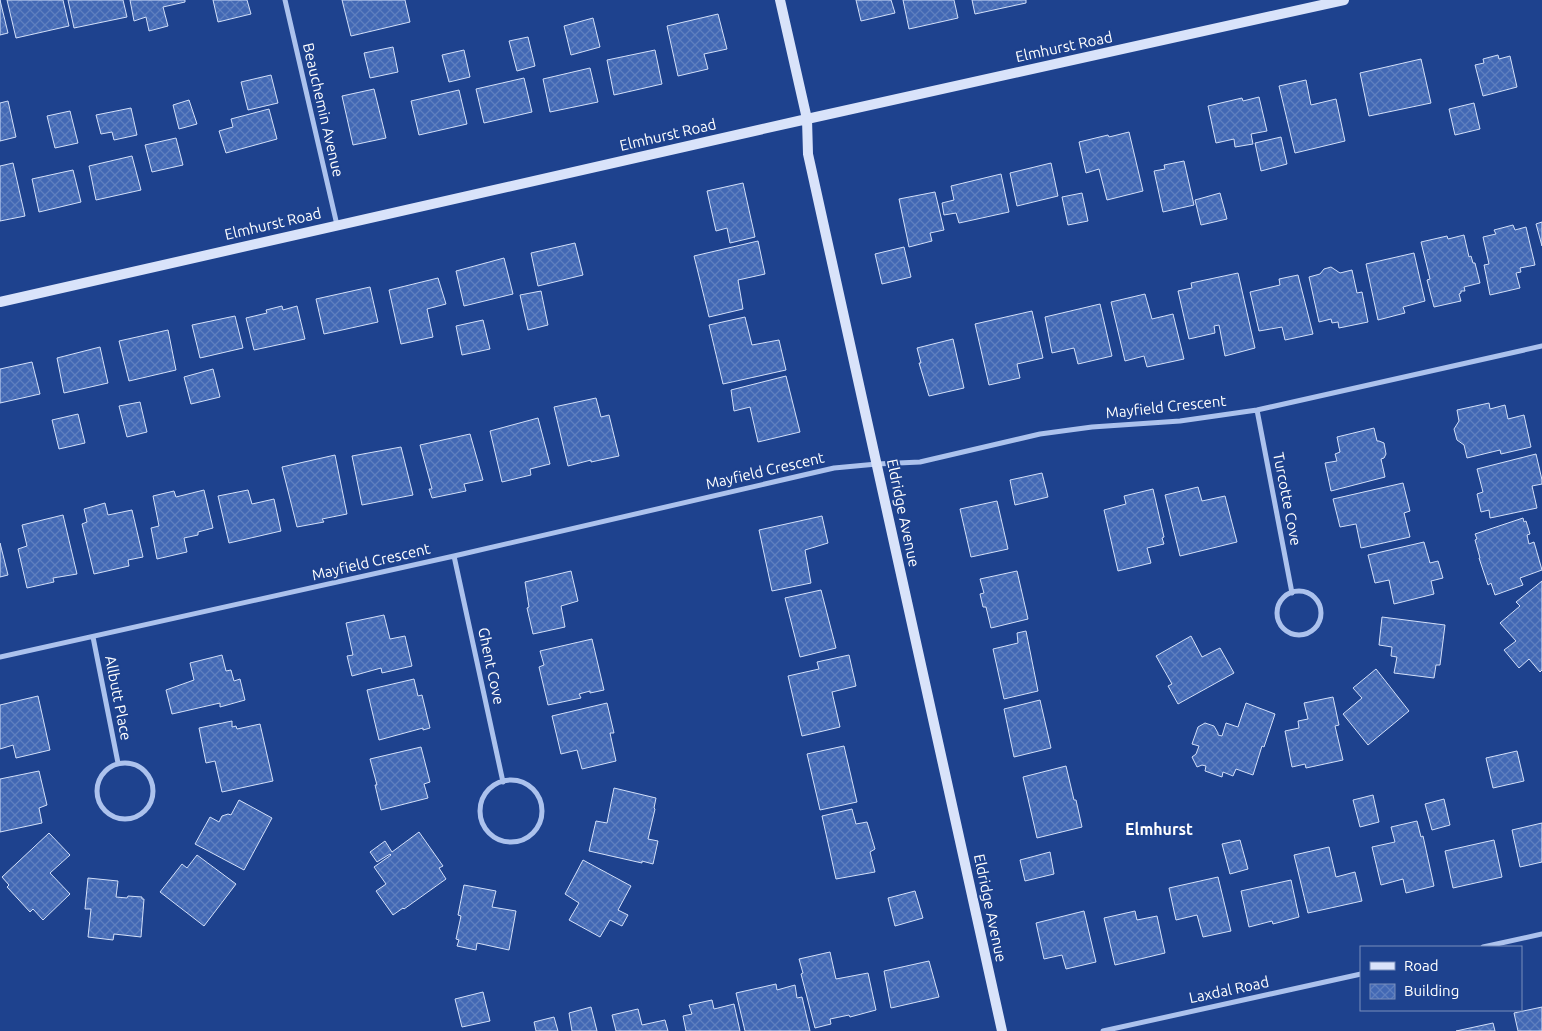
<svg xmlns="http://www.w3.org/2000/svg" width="1542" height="1031" viewBox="0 0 1542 1031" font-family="Ubuntu,sans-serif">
<defs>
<pattern id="building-cross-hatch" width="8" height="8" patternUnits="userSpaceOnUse" patternTransform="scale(1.25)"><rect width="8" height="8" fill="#4268b4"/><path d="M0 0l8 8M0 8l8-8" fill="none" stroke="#5e7fbf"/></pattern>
</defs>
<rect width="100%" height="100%" fill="#1e428e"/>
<path fill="url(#building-cross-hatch)" stroke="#d2dff9" d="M0,0L8,33L0,35Z
M7,0H63L69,26L16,38Z
M68,0H123L127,17L74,28Z
M130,0H185V2L163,7L168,26L149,31L146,17L134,21Z
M213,0H247L251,14L218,22Z
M342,0H405L410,22L351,36Z
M856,0H891L895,13L861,21Z
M903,0H954L958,18L909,29Z
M972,0H1026V3L975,14Z
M718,14L727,49L704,54L708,69L678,76L667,26Z
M593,18L600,47L571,55L564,26Z
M528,37L535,66L517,71L509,41Z
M393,47L398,72L370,78L364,53Z
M464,50L470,77L449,82L442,55Z
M655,50L662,84L614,95L607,60Z
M1498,55L1499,59L1510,56L1517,87L1483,96L1475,65L1484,63L1483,59Z
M1421,59L1431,103L1369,116L1360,73Z
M590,68L598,102L550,112L543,79Z
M271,75L278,103L248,110L241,82Z
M524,78L532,112L484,123L476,89Z
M1306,80L1311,105L1336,99L1345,141L1295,153L1279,86Z
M374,89L386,138L353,145L342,96Z
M459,90L467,124L419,135L411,101Z
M1259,97L1267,131L1251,134L1253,144L1235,147L1234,139L1216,143L1208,106L1242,98L1243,101Z
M189,100L197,124L179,129L173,105Z
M8,101L16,137L0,141V103Z
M1474,103L1480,129L1455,135L1449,109Z
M131,108L137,135L114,140L112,132L101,134L96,115Z
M269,109L277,139L226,153L219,131L233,127L231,119Z
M70,111L78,143L55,148L47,116Z
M1129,132L1143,191L1107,200L1099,169L1086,173L1079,142L1108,135L1109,137Z
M1281,137L1287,164L1261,171L1255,143Z
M176,138L183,165L152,172L145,145Z
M132,156L141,190L96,200L89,166Z
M1184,161L1194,205L1163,212L1154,171L1165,169L1164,165Z
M13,163L25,216L0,221V166Z
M1051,163L1058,196L1017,206L1010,173Z
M73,170L81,202L39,212L32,179Z
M1001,174L1009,212L959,223L956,213L944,215L942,203L954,200L951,186Z
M743,183L755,237L730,243L727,228L716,231L707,191Z
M935,192L944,230L930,233L932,241L909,247L899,199Z
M1082,193L1088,221L1068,225L1062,197Z
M1220,193L1227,219L1201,225L1195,200Z
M1542,222V246L1536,224Z
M1513,225L1515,230L1526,227L1535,265L1520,268L1521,272L1516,273L1520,288L1490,295L1484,265L1489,264L1483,237L1496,234L1494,230Z
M1464,235L1469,257L1471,256L1473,263H1475L1480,283L1464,287L1465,291H1461V293L1459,294L1461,301L1434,307L1427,280L1430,279L1421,242L1447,236L1448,239Z
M758,241L765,274L738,280L743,309L709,317L694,256Z
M575,243L583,275L538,286L531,253Z
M904,247L911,277L882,284L875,254Z
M1414,253L1425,301L1403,307L1405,313L1378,320L1366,264Z
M504,258L513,294L464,306L456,271Z
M1331,267L1340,273L1352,270L1357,293L1362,292L1368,322L1339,328L1338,322L1332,323L1331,319L1319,322L1309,277L1320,274L1324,269Z
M1238,273L1255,348L1225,356L1219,325L1214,326L1215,333L1189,339L1178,291L1192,288L1191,283Z
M1298,275L1313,334L1285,340L1282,327L1259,331L1250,292L1280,285L1279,279Z
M438,278L446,304L427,309L433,337L401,344L389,290Z
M370,287L378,322L324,334L316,299Z
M541,291L548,325L528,330L520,295Z
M1145,294L1152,319L1173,314L1184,359L1147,367L1144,356L1125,361L1111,302Z
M1100,304L1112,356L1078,364L1074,348L1052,353L1045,317Z
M282,306L283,310L297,306L305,339L254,350L246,318L267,313L266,310Z
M1032,311L1043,358L1017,364L1020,378L989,385L975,324Z
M235,316L243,348L200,358L192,325Z
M745,317L752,345L779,340L786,370L723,384L709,325Z
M483,320L490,349L462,355L456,326Z
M168,330L176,370L129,381L119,341Z
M953,339L964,388L929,396L919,363H921L917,348Z
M100,347L108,383L64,393L57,358Z
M32,362L40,394L0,403V369Z
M213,369L220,397L191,404L184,377Z
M786,376L800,432L758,442L750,407L734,411L731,390Z
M596,398L601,417L609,415L619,456L591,462V460L568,466L554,407Z
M140,402L147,432L127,437L119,406Z
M1489,403L1490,409L1505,405L1508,419L1524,415L1531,447L1501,454L1500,450L1467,458L1464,445L1457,440L1454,429L1459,421L1457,410Z
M78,414L85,443L59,449L52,420Z
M538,418L550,464L530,469L531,475L502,482L490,431Z
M1374,428L1377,441H1379L1384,443L1386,454L1384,458L1381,459L1385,477L1331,491L1325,463L1337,461L1335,454L1340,452L1337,437Z
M470,434L483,480L464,484L466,491L432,498L429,489H432L420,445Z
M401,447L413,495L362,505L352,456Z
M1536,454L1542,480V484L1532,486L1537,508L1490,518L1489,510L1481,512L1477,494L1483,492L1477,469Z
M335,455L347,514L322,519L324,522L297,527L282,467Z
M1042,473L1048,497L1015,505L1010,480Z
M1403,483L1410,511L1404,513L1410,537L1361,548L1356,524L1340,527L1333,499Z
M1198,487L1202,501L1225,496L1237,542L1180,556L1165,495Z
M1153,489L1164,537L1162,538L1164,544L1147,548L1151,563L1118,571L1104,510L1126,504L1124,496Z
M204,490L213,528L198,532V535L184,538L187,552L157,559L151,528L159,526L153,496L174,491L176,497Z
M248,490L252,504L274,499L281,531L229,543L218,496Z
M997,501L1008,549L971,557L960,509Z
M105,503L108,515L132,510L143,557L128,560L129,566L94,574L82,524L87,522L84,509Z
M63,515L77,574L53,578L54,582L27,588L18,549L27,546L22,525Z
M822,516L828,543L805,550L811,583L772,591L759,530Z
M1523,518L1524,522L1526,521L1530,534L1527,535L1529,544L1534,542L1542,570L1520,578L1523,585L1495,595L1491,583L1488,585L1479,558H1480L1475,540L1477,539L1475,534Z
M1424,542L1430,563L1438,561L1443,578L1431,581L1434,594L1394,604L1389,580L1375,583L1368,555Z
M0,543L8,575L0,577Z
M571,571L578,601L561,606L565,627L533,634L527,608L529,607L525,582Z
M1017,571L1028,619L991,628L986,607H983L980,594L984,593L980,579Z
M1542,581V670L1540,672L1529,659L1519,668L1504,650L1516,641L1500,623L1520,606L1516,602Z
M821,590L836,648L800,657L785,598Z
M384,615L390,639L405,636L412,666L382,673L381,668L352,676L347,656L353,655L346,623Z
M1382,617L1445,625L1440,665H1436L1434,678L1394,673L1397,657L1391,656L1392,647L1379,645Z
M1026,631L1038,691L1004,699L993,649L1018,643L1017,633Z
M1191,636L1202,657L1220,648L1234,673L1178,704L1168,686L1172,684L1156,656Z
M592,639L604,690L590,693V691L579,694L581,698L548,705L539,667L544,665L540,651Z
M222,655L226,671L231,670L234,681L240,679L245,700L220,707V703L172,714L166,690L194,680L190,663Z
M849,655L856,686L832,692L840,727L802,736L788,676L819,669L817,662Z
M1376,669L1409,711L1368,745L1343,714L1362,698L1353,688Z
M414,679L418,696L422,695L430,728L423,730V728L379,740L367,690Z
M38,696L50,750L16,758L13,745L0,749V705Z
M1333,697L1339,725L1335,726L1343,760L1306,768L1305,764L1292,767L1285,731L1299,728L1298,721L1308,719L1304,703Z
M1040,700L1051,748L1014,757L1004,709Z
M607,703L614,733H610L616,761L582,769L577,750L561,754L552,716Z
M1246,703L1275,714L1264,747L1262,746L1253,775L1236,769L1233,776L1223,772L1222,777L1205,771L1206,766L1202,765L1197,767L1192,757L1196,754L1199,746L1192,744L1198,727L1205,723L1214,726L1218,733V735L1222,736L1226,723L1238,727Z
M232,721V727L236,726L237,729L260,724L273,781L222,792L215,761L206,763L199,728Z
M844,746L857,802L820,810L807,754Z
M421,747L430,782L424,784L428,798L381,810L375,785H377L370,759Z
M1517,751L1524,781L1493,788L1486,758Z
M1066,766L1074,800H1076L1082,827L1037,838L1023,777Z
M39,771L47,805L39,808L42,823L0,832V779Z
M614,788L656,798L654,808L655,809L648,839L658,841L653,864L642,861V863L589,851L596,821L607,823Z
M1373,795L1379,822L1360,827L1353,800Z
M1444,799L1450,825L1432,830L1425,804Z
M239,800L272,818L244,870L195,844L210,817L219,822L222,816L228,814L231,815Z
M852,809L856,824L867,822L875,849L870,852L875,872L836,879L822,816Z
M1417,821L1421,837L1423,836L1434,886L1406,893L1403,879L1381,885L1372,847L1395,842L1391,827Z
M1542,823V862L1520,867L1512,830Z
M419,832L443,866L439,868L446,879L404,909L403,908L393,915L376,891L386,884L374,867L391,855L390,854L377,862L370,852L385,841L392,852Z
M49,833L70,855L50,873L70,894L43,920L33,909L30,912L7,887L9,885L2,877Z
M1240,840L1248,869L1230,874L1222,844Z
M1494,840L1502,877L1453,888L1445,851Z
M1329,847L1336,877L1355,872L1362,901L1308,913L1294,855Z
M1050,852L1054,874L1025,881L1020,860Z
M197,855L236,884L204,926L160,892L182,864L187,868Z
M583,860L631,886L618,910L628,915L622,926L610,920L600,937L569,920L579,903L565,894Z
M1218,877L1231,931L1203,937L1197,915L1176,920L1169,888Z
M88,878L118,881L116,897L127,898L128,896L142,897V899H144L141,937L114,934L113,940L88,937L91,909H85Z
M1291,880L1299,917L1273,924L1272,921L1249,927L1241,891Z
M464,885L496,891L492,907L516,911L509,950L477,943L476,950L457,946L459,940L456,939L461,916L458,915Z
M915,891L923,918L895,926L888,898Z
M1084,911L1096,962L1066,969L1062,955L1044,959L1036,923Z
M1135,911L1137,920L1157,916L1165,953L1115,965L1104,918Z
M830,952L836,979L868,973L876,1010L850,1017L849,1015L830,1019L831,1024L815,1028L801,974L803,973L799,959Z
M929,961L939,997L891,1008L884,971Z
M776,984L777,990L795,985L797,998L802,997L810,1031H745L736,993Z
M483,992L490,1021L462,1027L455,999Z
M712,1000L714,1009L734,1004L740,1031H686L683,1016L692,1014L689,1005Z
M591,1007L597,1031H572L569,1013Z
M1542,1007V1031H1518L1514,1013Z
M638,1009L642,1025L665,1020L668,1031H616L612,1015Z
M554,1017L558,1031H536L534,1022Z
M1493,1023L1495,1031H1456Z"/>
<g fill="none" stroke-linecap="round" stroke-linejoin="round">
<path stroke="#acc2ed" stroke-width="5" d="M285,0L337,225
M1257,410L1292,593
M454,556L503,782
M1277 613a22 22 0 1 1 44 0a22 22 0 1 1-44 0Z
M93,637L118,763
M0,657L454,556L834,468L877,464L920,462L1040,434L1092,427L1180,421L1257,410L1542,346
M97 791a28 28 0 1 1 56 0a28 28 0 1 1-56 0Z
M480 811a31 31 0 1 1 62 0a31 31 0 1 1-62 0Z
M1483,947L1542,934
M1103,1031L1361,974"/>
<path stroke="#d9e3fa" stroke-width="10" d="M780,0L807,119L808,154L1002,1031
M0,302L807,119L1344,0"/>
</g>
<g text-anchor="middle" stroke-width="4" stroke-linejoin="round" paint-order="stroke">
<g font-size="15" fill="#fff" stroke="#1e428e">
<text transform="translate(1064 47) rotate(-12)" y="5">Elmhurst Road</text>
<text transform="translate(323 110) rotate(77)" y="5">Beauchemin Avenue</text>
<text transform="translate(668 135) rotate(-13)" y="5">Elmhurst Road</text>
<text transform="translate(273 224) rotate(-13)" y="5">Elmhurst Road</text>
<text transform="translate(1166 407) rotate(-6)" y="5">Mayfield Crescent</text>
<text transform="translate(765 471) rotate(-13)" y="5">Mayfield Crescent</text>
<text transform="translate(1287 499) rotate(79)" y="5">Turcotte Cove</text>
<text transform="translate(903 513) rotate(78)" y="5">Eldridge Avenue</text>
<text transform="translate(371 562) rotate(-13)" y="5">Mayfield Crescent</text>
<text transform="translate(491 666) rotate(78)" y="5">Ghent Cove</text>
<text transform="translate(118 698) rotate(79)" y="5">Allbutt Place</text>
<text transform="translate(990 908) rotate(78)" y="5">Eldridge Avenue</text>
<text transform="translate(1229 990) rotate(-12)" y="5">Laxdal Road</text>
</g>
<g font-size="16" font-weight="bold" fill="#fff" stroke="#1e428e">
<text x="1159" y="835">Elmhurst</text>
</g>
</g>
<rect x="1360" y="946" width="162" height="65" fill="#1e428e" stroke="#788ebb"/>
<rect x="1370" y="962" width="25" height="8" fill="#d9e3fa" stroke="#788ebb"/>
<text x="1404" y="971" font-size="15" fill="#ffffff">Road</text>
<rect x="1370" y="984" width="25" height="15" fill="url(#building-cross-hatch)" stroke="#788ebb"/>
<text x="1404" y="996" font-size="15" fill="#ffffff">Building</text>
</svg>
